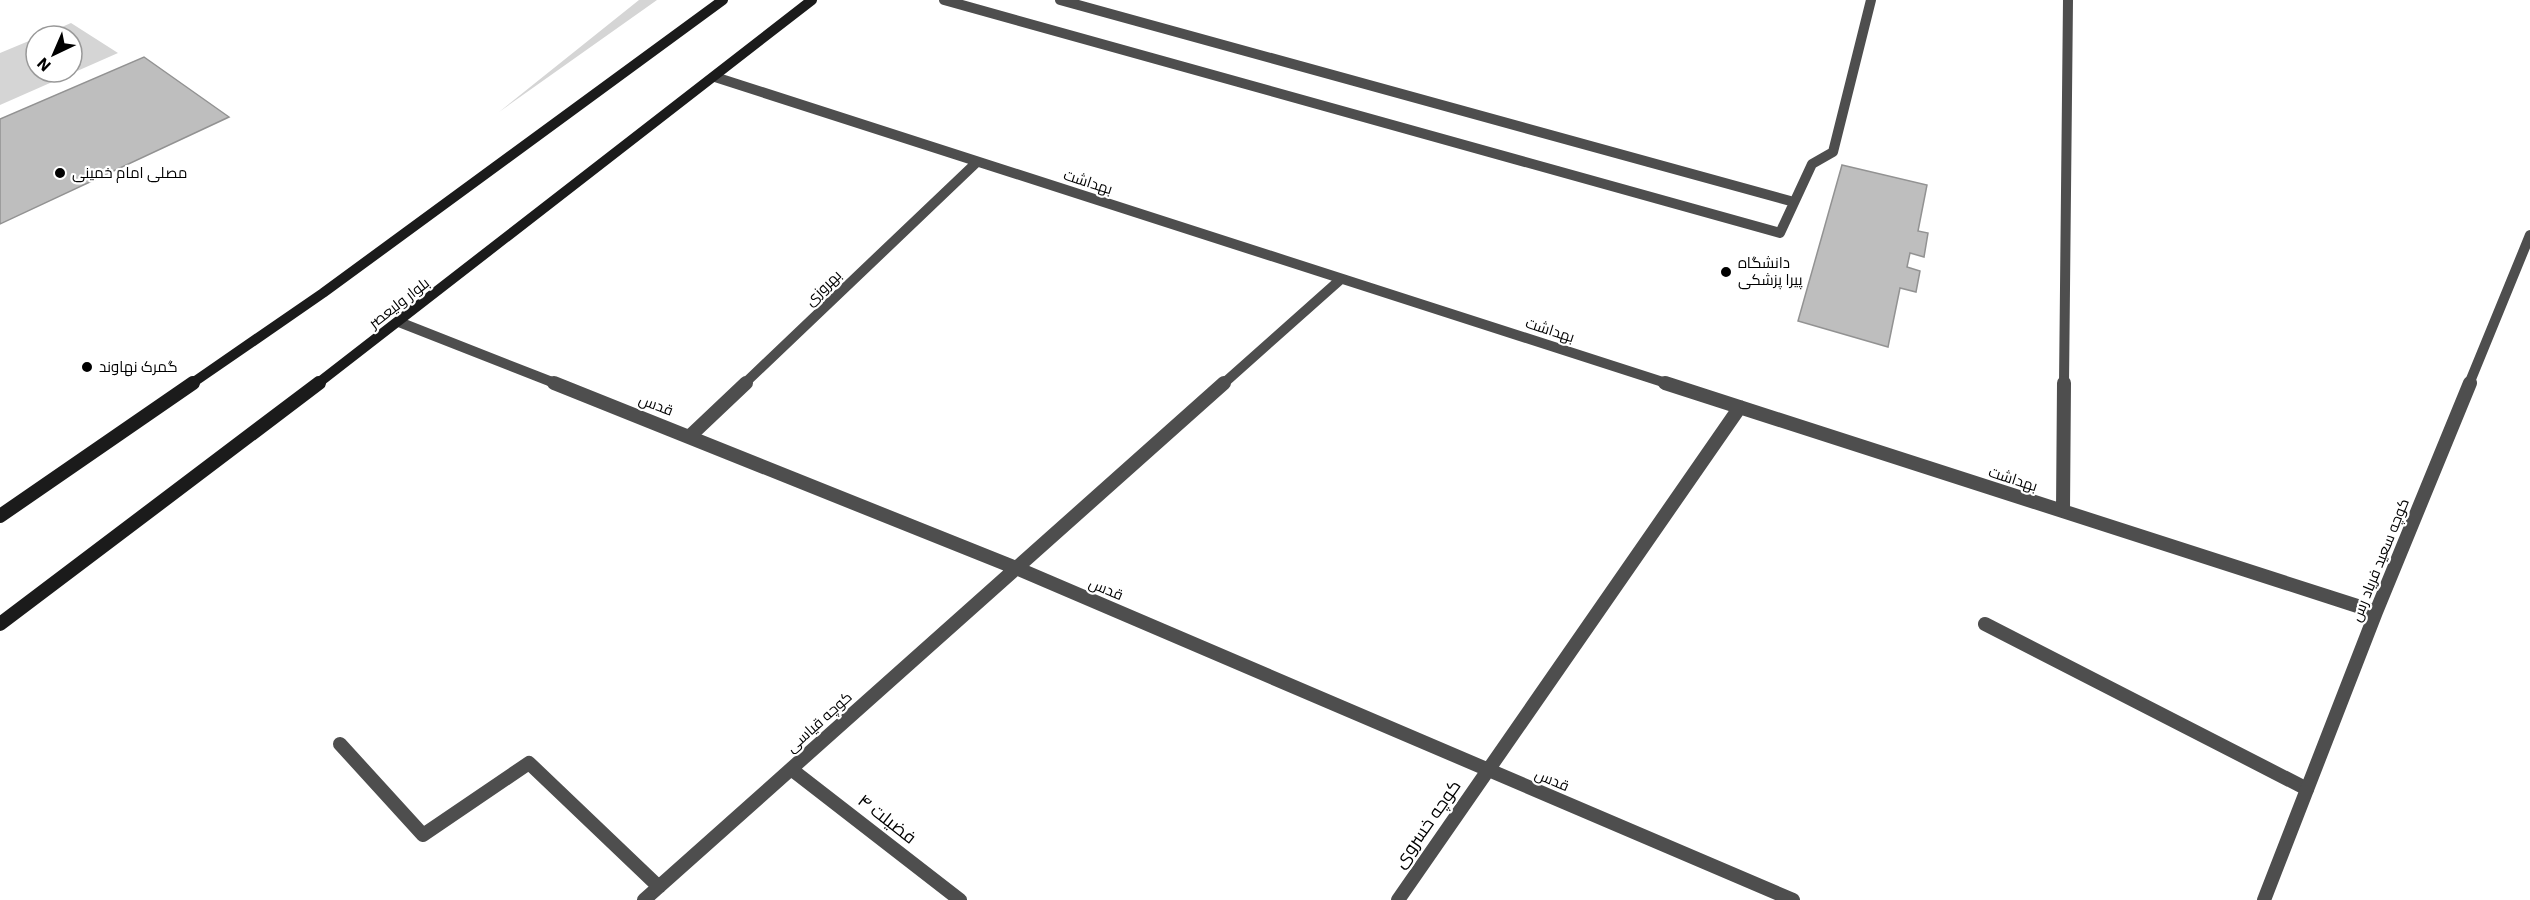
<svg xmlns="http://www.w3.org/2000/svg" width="2530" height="900" viewBox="0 0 2530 900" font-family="'IBM Plex Sans',Cairo,sans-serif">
<rect width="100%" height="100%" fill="#fff"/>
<path fill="#d5d5d5" d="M639,0H657L499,112Z
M71,23L118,53L0,105V53L36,38V72H72V36H41Z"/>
<path fill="#bebebe" stroke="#929292" stroke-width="1.5" d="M144,57L229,117L0,224V119Z
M1842,165L1927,185L1918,231L1928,233L1924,257L1910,253L1907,267L1920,271L1916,292L1900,288L1888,347L1798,321Z"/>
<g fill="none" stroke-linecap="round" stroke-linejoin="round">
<path stroke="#4e4e4e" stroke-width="10" d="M944,0L1780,233L1812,164L1833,152L1871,0
M1060,0L1794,202"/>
<path stroke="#4e4e4e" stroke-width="14" d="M1985,624L2307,789"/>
<path stroke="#4e4e4e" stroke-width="10" d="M715,77L1669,384
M399,322L557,384
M744,384L977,162
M1223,384L1341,279
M2064,384L2068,0
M2469,384L2530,235"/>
<path stroke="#4e4e4e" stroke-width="14" d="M554,383L1016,568L1793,900
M1665,383L2376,612
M690,436L746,383
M2063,511L2064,383
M340,744L423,835L529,763L659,887
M791,769L960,900
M644,900L1224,383
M1398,900L1740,407
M2264,900L2376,612L2470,383"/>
<path stroke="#1b1b1b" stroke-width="10" d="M191,384L323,293L723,0
M317,384L812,0"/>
<path stroke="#1b1b1b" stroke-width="14" d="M0,516L193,383
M0,624L319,383"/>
</g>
<g fill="#000" stroke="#fff" stroke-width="2">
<circle cx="60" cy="173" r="6"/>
<circle cx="1726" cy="272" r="6"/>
<circle cx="87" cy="367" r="6"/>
</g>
<g text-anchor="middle" stroke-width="4.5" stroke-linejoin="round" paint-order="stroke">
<g font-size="15" fill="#000" stroke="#fff" text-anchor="start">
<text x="72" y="178">مصلی امام خمینی</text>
<text x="1738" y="268">دانشگاه<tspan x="1738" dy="17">پیرا پزشکی</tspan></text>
<text x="99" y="372">گمرک نهاوند</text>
</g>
<g font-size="15" fill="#000" stroke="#fff">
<text transform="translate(1088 182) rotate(18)" y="5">بهداشت</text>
<text transform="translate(823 288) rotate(-44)" y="5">بهروزی</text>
<text transform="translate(399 303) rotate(-38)" y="5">بلوار ولیعصر</text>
<text transform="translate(1550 330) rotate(18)" y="5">بهداشت</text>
<text transform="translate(656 405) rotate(21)" y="5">قدس</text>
<text transform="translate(2013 479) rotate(18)" y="5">بهداشت</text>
<text transform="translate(2380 560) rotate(-68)" y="5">کوچه سعید فریاد رس</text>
<text transform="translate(1106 589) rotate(23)" y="5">قدس</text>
<text transform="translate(819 722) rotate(-42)" y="5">کوچه قیاسی</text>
<text transform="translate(1552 780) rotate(23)" y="5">قدس</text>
</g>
<g font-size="18" fill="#000" stroke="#fff">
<text transform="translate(887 819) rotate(38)" y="6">فضیلت ۴</text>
<text transform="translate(1427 824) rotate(-55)" y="6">کوچه خسروی</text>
</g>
</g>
<g transform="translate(54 54) rotate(224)"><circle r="28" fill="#ffffff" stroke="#999999" stroke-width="1.5"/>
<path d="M0-4.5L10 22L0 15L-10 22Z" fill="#000000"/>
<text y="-9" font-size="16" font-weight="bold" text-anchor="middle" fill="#000000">N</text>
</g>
</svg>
